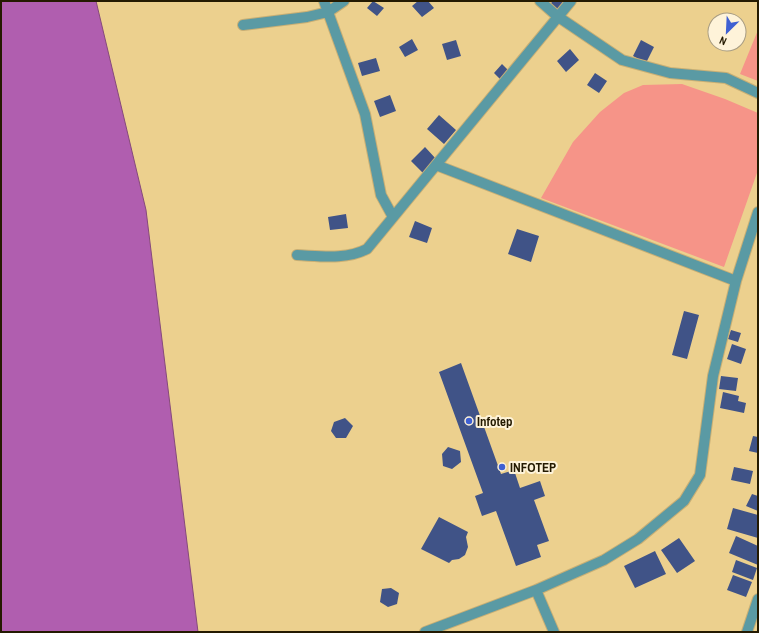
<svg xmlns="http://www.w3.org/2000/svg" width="759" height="633" viewBox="0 0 759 633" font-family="'Archivo Narrow',sans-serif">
<rect width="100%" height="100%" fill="#ecd08e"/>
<path fill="#f69488" d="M758,30V81L740,74Z
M682,84L725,99L758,113V170L724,267L541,198L573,142L600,112L624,93L643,85Z"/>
<path fill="#b05eaf" stroke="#864a7b" d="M1,1H96L146,210L198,632H1Z"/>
<path fill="#405387" d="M373,1L384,8L377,16L367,8Z
M418,1H428L434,8L422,17L412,6Z
M553,1H567L557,11L550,4Z
M412,39L418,50L405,57L399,47Z
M456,40L461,56L447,60L442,44Z
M641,40L654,47L646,63L633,56Z
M570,49L579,60L566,72L557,61Z
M376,58L380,71L362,76L358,63Z
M502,64L510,72L501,80L494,73Z
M595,73L607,81L599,93L587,85Z
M390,95L396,111L380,117L374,101Z
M439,115L456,130L444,144L427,129Z
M425,147L437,160L423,173L411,161Z
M346,214L348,228L330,230L328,217Z
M415,221L432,228L427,243L409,237Z
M517,229L539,236L531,262L508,254Z
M684,311L699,315L687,359L672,355Z
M731,330L741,333L738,342L728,339Z
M732,344L746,349L741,364L727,359Z
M461,363L501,474L514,470L520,488L540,481L545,496L534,500L549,541L537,545L541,557L516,566L496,511L482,516L475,496L483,493L439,372Z
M721,376L738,378L736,391L719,389Z
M723,392L739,396L738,401L746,403L744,413L720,408Z
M345,418L353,426L346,438H336L331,431L334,422Z
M753,436L758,437V453L749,451Z
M448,447L460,451L461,462L452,469L443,466L442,454Z
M734,467L753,471L750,484L731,480Z
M752,494L758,496V511L746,506Z
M733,508L758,515V538L727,529Z
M439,517L468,532L466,537L468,547L465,555L459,559L452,560L449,563L421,549Z
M736,536L758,546V565L729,553Z
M679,538L695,561L677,573L661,550Z
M655,551L666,574L635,588L624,566Z
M736,560L757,568L753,580L732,572Z
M733,575L752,582L746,597L727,590Z
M391,588L399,593L397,604L388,607L380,602L382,589Z"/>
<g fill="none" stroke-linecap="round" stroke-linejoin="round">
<defs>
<path id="street" d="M324,1L365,114L381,195L393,217
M540,1L557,16L622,60L670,73L726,78L758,93
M571,1L436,165L736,281
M243,25L307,17L328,12L344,1
M297,255C320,256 346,260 367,249L436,165
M536,590L554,632
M425,632L536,590L604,560L638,539L684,501L700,475L713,376L736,281L758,212
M747,632L758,599"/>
</defs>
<use href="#street" stroke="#c8af75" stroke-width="12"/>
<use href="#street" stroke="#5a9aa4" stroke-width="10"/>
</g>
<g fill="#3f60d2" stroke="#fef3d9" stroke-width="1.5">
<circle cx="469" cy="421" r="4"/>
<circle cx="502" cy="467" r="4"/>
</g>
<g text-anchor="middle" stroke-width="4" stroke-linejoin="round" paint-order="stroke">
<g font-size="13" font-weight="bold" fill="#241a01" stroke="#fef3d9" text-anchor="start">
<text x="477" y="426">Infotep</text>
<text x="510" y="472">INFOTEP</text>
</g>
</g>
<rect width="759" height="633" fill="none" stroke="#241a01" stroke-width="4"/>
<g transform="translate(727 32) rotate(204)"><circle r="19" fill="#fef3d9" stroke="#a79c83"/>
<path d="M0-3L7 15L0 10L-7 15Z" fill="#3f60d2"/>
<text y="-6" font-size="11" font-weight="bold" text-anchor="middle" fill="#241a01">N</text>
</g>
</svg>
